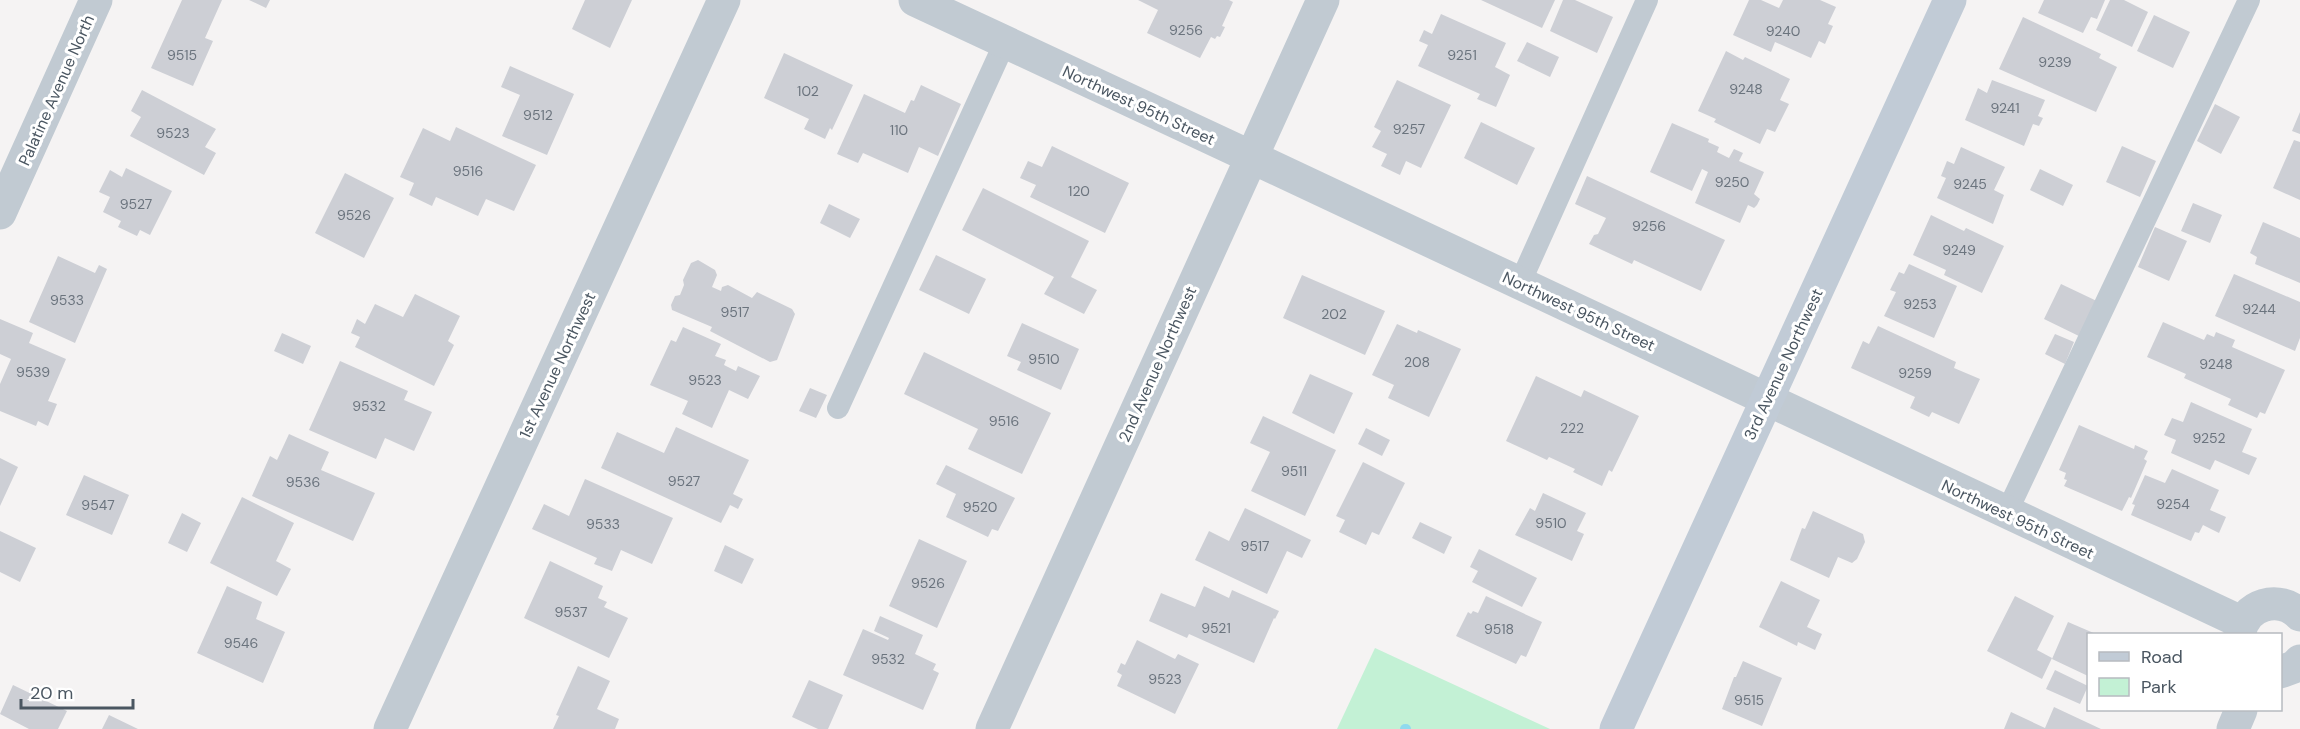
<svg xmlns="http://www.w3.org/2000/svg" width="2300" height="729" viewBox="0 0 2300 729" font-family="'DM Sans',sans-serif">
<rect width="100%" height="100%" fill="#f5f3f3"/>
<path fill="#c3f1d5" d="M1375,648L1550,729H1337Z"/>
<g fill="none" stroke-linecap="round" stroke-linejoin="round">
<path stroke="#90daee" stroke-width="10" d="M1405,729H1406"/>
</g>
<path fill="#cdcfd5" d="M182,0H222L205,38L213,41L193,86L151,68Z
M249,0H270L266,8Z
M585,0H632L610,48L572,29Z
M1138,0H1229L1233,2L1222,26L1225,27L1220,37L1217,36L1215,39L1211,37L1200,58L1147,33L1158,10Z
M1481,0H1555L1542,28Z
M1563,0H1575L1613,17L1597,53L1550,31Z
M1749,0H1761L1779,8L1783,0H1820L1836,7L1828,24L1833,26L1825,44L1819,41L1811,58L1775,42L1771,52L1733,35Z
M2044,0H2105L2097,19L2091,17L2083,33L2038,13Z
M2110,0H2124L2148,12L2132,47L2096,30Z
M1441,14L1506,43L1495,67L1510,75L1496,107L1477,99L1480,94L1418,66L1428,45L1419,41L1424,30L1432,34Z
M2154,15L2190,32L2173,68L2137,51Z
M2023,17L2101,54L2099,58L2117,67L2096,112L1999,69Z
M1527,42L1559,57L1550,77L1517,61Z
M1726,51L1743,60L1745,57L1790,79L1780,100L1789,104L1775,132L1767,129L1760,144L1714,122L1716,119L1698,111Z
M784,53L853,85L832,130L830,128L825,139L804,129L809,119L764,98Z
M510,66L574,94L547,155L502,136L520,95L501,87Z
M1397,80L1451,105L1421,168L1406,161L1400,175L1381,166L1387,154L1372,147L1381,131L1374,127Z
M1992,80L2045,100L2038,116L2043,118L2039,126L2033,124L2024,146L1965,120L1978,88L1987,93Z
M921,85L961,104L938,156L919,147L908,173L863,153L858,163L837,154L864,94L905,113L911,100L914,101Z
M142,90L216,129L205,147L216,153L204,175L130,136L141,117L131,111Z
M2215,104L2240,117L2221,154L2197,141Z
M2300,112V134L2292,131Z
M1481,122L1535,148L1517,185L1464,158Z
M1672,123L1709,139L1708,142L1719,147L1717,152L1729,158L1734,149L1743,153L1739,161L1764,172L1754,194L1760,199L1757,205L1754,208L1748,205L1740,223L1695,203L1708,172L1702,169L1692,191L1650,172Z
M456,127L536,165L514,211L486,199L478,216L436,197L432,206L409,195L414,183L400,177L423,128L450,141Z
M2294,140L2300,142V200L2273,188Z
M1052,146L1129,183L1105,233L1030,197L1036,185L1020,178L1028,161L1042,167Z
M2122,146L2156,161L2140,197L2106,182Z
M1961,147L2005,167L1994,190L2004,195L1993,224L1937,198L1946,178L1941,176L1947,161L1954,164Z
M126,168L172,191L150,235L140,230L137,236L118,227L121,221L103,212L110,197L99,192L110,170L122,177Z
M2040,169L2073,185L2063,206L2030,190Z
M345,173L394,198L364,258L315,233Z
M1587,176L1725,240L1701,291L1634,260L1632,264L1589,244L1594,235L1598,234L1606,218L1575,204Z
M983,188L1089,241L1071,277L1097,290L1084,314L1044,294L1054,277L962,230Z
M2193,203L2222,215L2210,243L2181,231Z
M829,204L860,219L850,238L820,223Z
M1931,215L1964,231L1966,228L2004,246L1982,293L1944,275L1946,270L1913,255Z
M2263,222L2300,238V283L2255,264L2257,257L2250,253Z
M2155,227L2187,241L2169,281L2138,267Z
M936,255L986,279L969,314L919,290Z
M58,256L95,273L99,265L107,269L75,343L29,322Z
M698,260L715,270L717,275L712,287L721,291L722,287L728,285L752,298L757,292L792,309L795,314L777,360L770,362L710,331L712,327L672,310L671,305L675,296L680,295L684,285L683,280L691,263Z
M1909,264L1957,286L1934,338L1884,316L1896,292L1890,290L1899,272L1904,274Z
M2234,274L2300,302V338L2295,351L2215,316Z
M1302,275L1385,311L1365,355L1283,318Z
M2061,284L2101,303L2085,339L2044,319Z
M415,294L460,316L448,341L454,345L434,386L355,347L360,337L351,333L357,319L365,324L375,304L403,317Z
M0,319L33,333L29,343L66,359L48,401L57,404L48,426L38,421L36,426L0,411V384L11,359L0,354Z
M2163,322L2204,340L2207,334L2214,337L2216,332L2235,340L2232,347L2285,370L2265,414L2260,412L2257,418L2228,405L2231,399L2184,378L2186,374L2147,357Z
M1022,323L1079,349L1061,390L1017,370L1021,362L1007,356Z
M1397,324L1417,333L1418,330L1461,349L1429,417L1388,398L1394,385L1372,375Z
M1878,326L1956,362L1954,368L1980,379L1959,424L1932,412L1929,417L1910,408L1915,397L1851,368L1863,341L1869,344Z
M683,327L721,344L715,356L726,360L724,365L736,371L738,366L760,376L748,399L729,390L712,428L682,414L688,401L650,385L671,340L676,342Z
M282,333L311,346L303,364L274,351Z
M2055,334L2074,342L2065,364L2045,354Z
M924,352L1051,413L1022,474L968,449L978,429L904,394Z
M340,361L408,391L404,400L432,412L414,451L385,438L376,459L309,430Z
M1310,374L1353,393L1334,434L1292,413Z
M1536,376L1581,397L1584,390L1639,416L1612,472L1609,470L1602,486L1573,472L1575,469L1549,457L1547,460L1506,441Z
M810,388L827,395L816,418L799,411Z
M2191,402L2252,429L2242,452L2257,458L2249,475L2215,460L2210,470L2171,453L2176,440L2164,435L2172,418L2183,422Z
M1263,416L1336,450L1305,516L1251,491L1270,452L1250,443Z
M2079,425L2134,449L2135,445L2148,451L2144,459L2147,461L2131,498L2129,497L2122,511L2064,486L2067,480L2064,479L2066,473L2059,470Z
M676,427L749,460L733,494L743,499L738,509L730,505L721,523L601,468L617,432L664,453Z
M1366,428L1390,440L1382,456L1358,444Z
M289,434L329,452L321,470L375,493L353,541L252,496L270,456L277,460Z
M0,458L18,467L0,506Z
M1363,462L1405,483L1379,535L1372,532L1366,545L1339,532L1345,520L1336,516Z
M946,465L1015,498L998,531L992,529L988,537L946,517L956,494L936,484Z
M2172,469L2219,490L2210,510L2226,517L2219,533L2203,525L2199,533L2195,532L2191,541L2131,515L2135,505L2132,504L2145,475L2165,483Z
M84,475L129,495L112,535L66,515Z
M585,479L673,518L652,564L621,550L612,571L594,564L597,558L532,529L544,504L569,516Z
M1543,493L1586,513L1577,531L1584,534L1572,561L1515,535L1530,508L1535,511Z
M242,497L294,523L276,561L291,569L277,596L210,563Z
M1245,508L1311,540L1302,558L1287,551L1267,594L1195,560L1209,531L1229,541Z
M1813,511L1863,534L1865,542L1857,559L1852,563L1838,557L1829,578L1790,560L1802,528L1805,529Z
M182,513L201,523L187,552L168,543Z
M1420,522L1452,537L1444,554L1412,538Z
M0,531L36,548L20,582L0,572Z
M919,539L967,561L937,628L889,606Z
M725,545L754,559L742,584L714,571Z
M1479,549L1537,578L1522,607L1472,582L1478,571L1470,567Z
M550,561L603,586L598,598L607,602L604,607L628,618L609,658L524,618Z
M1781,581L1820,600L1807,627L1822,634L1815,650L1798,642L1797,646L1759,627Z
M227,586L262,602L256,619L285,632L263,683L197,653Z
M1204,586L1229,598L1232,590L1279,611L1275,619L1274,618L1254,663L1189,634L1187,638L1149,621L1161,593L1195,607Z
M1486,596L1542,622L1526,657L1521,655L1516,664L1456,636L1468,612L1471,614L1473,611L1478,613Z
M2015,596L2054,616L2037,650L2052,658L2042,679L1987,651Z
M880,616L923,635L915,654L936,664L933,670L939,673L923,710L843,675L863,629L888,640L889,638L874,631Z
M2068,622L2096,634H2088V676L2052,659Z
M1137,640L1175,659L1178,654L1199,664L1175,714L1117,686L1122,675L1117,672L1121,663L1125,665Z
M1743,661L1782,678L1762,726L1722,709L1734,677H1736Z
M578,666L610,681L597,709L619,719L615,729H553L559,716L556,715Z
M2055,670L2088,686L2080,704L2046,689Z
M809,680L843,695L828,729H818L792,717Z
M13,685L67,711L58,729H29L0,714Z
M2054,707L2101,729H2004L2011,712L2045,728Z
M109,715L138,729H102Z"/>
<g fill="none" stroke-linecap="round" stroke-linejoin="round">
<path stroke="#c1cad2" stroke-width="22" d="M1520,283L1647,0
M838,408L1005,42
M2006,514L2249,0"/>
<path stroke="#c1cad2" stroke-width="33" d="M915,0C1359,205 1799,419 2243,623
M0,213L96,0
M2240,634C2243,604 2280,594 2300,615
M2280,672L2294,667L2300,661
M390,729L724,0
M992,729L1323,0
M2233,729L2241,710"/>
<path stroke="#c1cbd6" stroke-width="33" d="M1616,729L1950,0"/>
</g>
<g text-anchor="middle" stroke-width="6" stroke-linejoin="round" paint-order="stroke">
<g font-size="14" fill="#6b747e">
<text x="1186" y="35">9256</text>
<text x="1783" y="36">9240</text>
<text x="182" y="60">9515</text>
<text x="1462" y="60">9251</text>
<text x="2055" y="67">9239</text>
<text x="1746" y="94">9248</text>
<text x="808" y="96">102</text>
<text x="2005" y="113">9241</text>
<text x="538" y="120">9512</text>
<text x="1409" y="134">9257</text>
<text x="899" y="135">110</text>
<text x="173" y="138">9523</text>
<text x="468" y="176">9516</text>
<text x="1732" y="187">9250</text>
<text x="1970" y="189">9245</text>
<text x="1079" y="196">120</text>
<text x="136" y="209">9527</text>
<text x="354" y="220">9526</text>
<text x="1649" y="231">9256</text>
<text x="1959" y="255">9249</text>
<text x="67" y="305">9533</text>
<text x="1920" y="309">9253</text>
<text x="2259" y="314">9244</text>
<text x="735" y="317">9517</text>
<text x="1334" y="319">202</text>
<text x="1044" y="364">9510</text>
<text x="1417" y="367">208</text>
<text x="2216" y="369">9248</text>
<text x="33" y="377">9539</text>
<text x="1915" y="378">9259</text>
<text x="705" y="385">9523</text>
<text x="369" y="411">9532</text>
<text x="1004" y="426">9516</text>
<text x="1572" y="433">222</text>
<text x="2209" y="443">9252</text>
<text x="1294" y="476">9511</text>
<text x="684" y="486">9527</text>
<text x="303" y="487">9536</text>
<text x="2173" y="509">9254</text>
<text x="98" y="510">9547</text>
<text x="980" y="512">9520</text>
<text x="1551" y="528">9510</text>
<text x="603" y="529">9533</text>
<text x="1255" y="551">9517</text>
<text x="928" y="588">9526</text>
<text x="571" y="617">9537</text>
<text x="1216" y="633">9521</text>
<text x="1499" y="634">9518</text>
<text x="241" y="648">9546</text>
<text x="888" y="664">9532</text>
<text x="1165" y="684">9523</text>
<text x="1749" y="705">9515</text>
</g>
<g font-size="16" fill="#4a5661" stroke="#fff">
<text transform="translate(56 90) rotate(-66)" y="6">Palatine Avenue North</text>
<text transform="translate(1139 105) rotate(25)" y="6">Northwest 95th Street</text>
<text transform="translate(1579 311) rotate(25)" y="6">Northwest 95th Street</text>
<text transform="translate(1157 364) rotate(-66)" y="6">2nd Avenue Northwest</text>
<text transform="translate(1783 364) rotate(-65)" y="6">3rd Avenue Northwest</text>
<text transform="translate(557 365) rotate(-65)" y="6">1st Avenue Northwest</text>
<text transform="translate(2018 519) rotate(25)" y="6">Northwest 95th Street</text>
</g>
</g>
<rect x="2087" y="633" width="195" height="78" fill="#ffffff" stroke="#b7bbc0" stroke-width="1.5"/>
<rect x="2099" y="652" width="30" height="9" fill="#c1cbd6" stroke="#b7bbc0" stroke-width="1.5"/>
<text x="2141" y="663" font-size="18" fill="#4a5661">Road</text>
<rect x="2099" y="678" width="30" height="18" fill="#c3f1d5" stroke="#b7bbc0" stroke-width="1.5"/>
<text x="2141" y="693" font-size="18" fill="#4a5661">Park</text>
<path d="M21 699v9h112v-9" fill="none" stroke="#4a5661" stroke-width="3"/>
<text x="30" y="699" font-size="18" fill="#4a5661" stroke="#ffffff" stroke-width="4.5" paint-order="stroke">20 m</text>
</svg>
